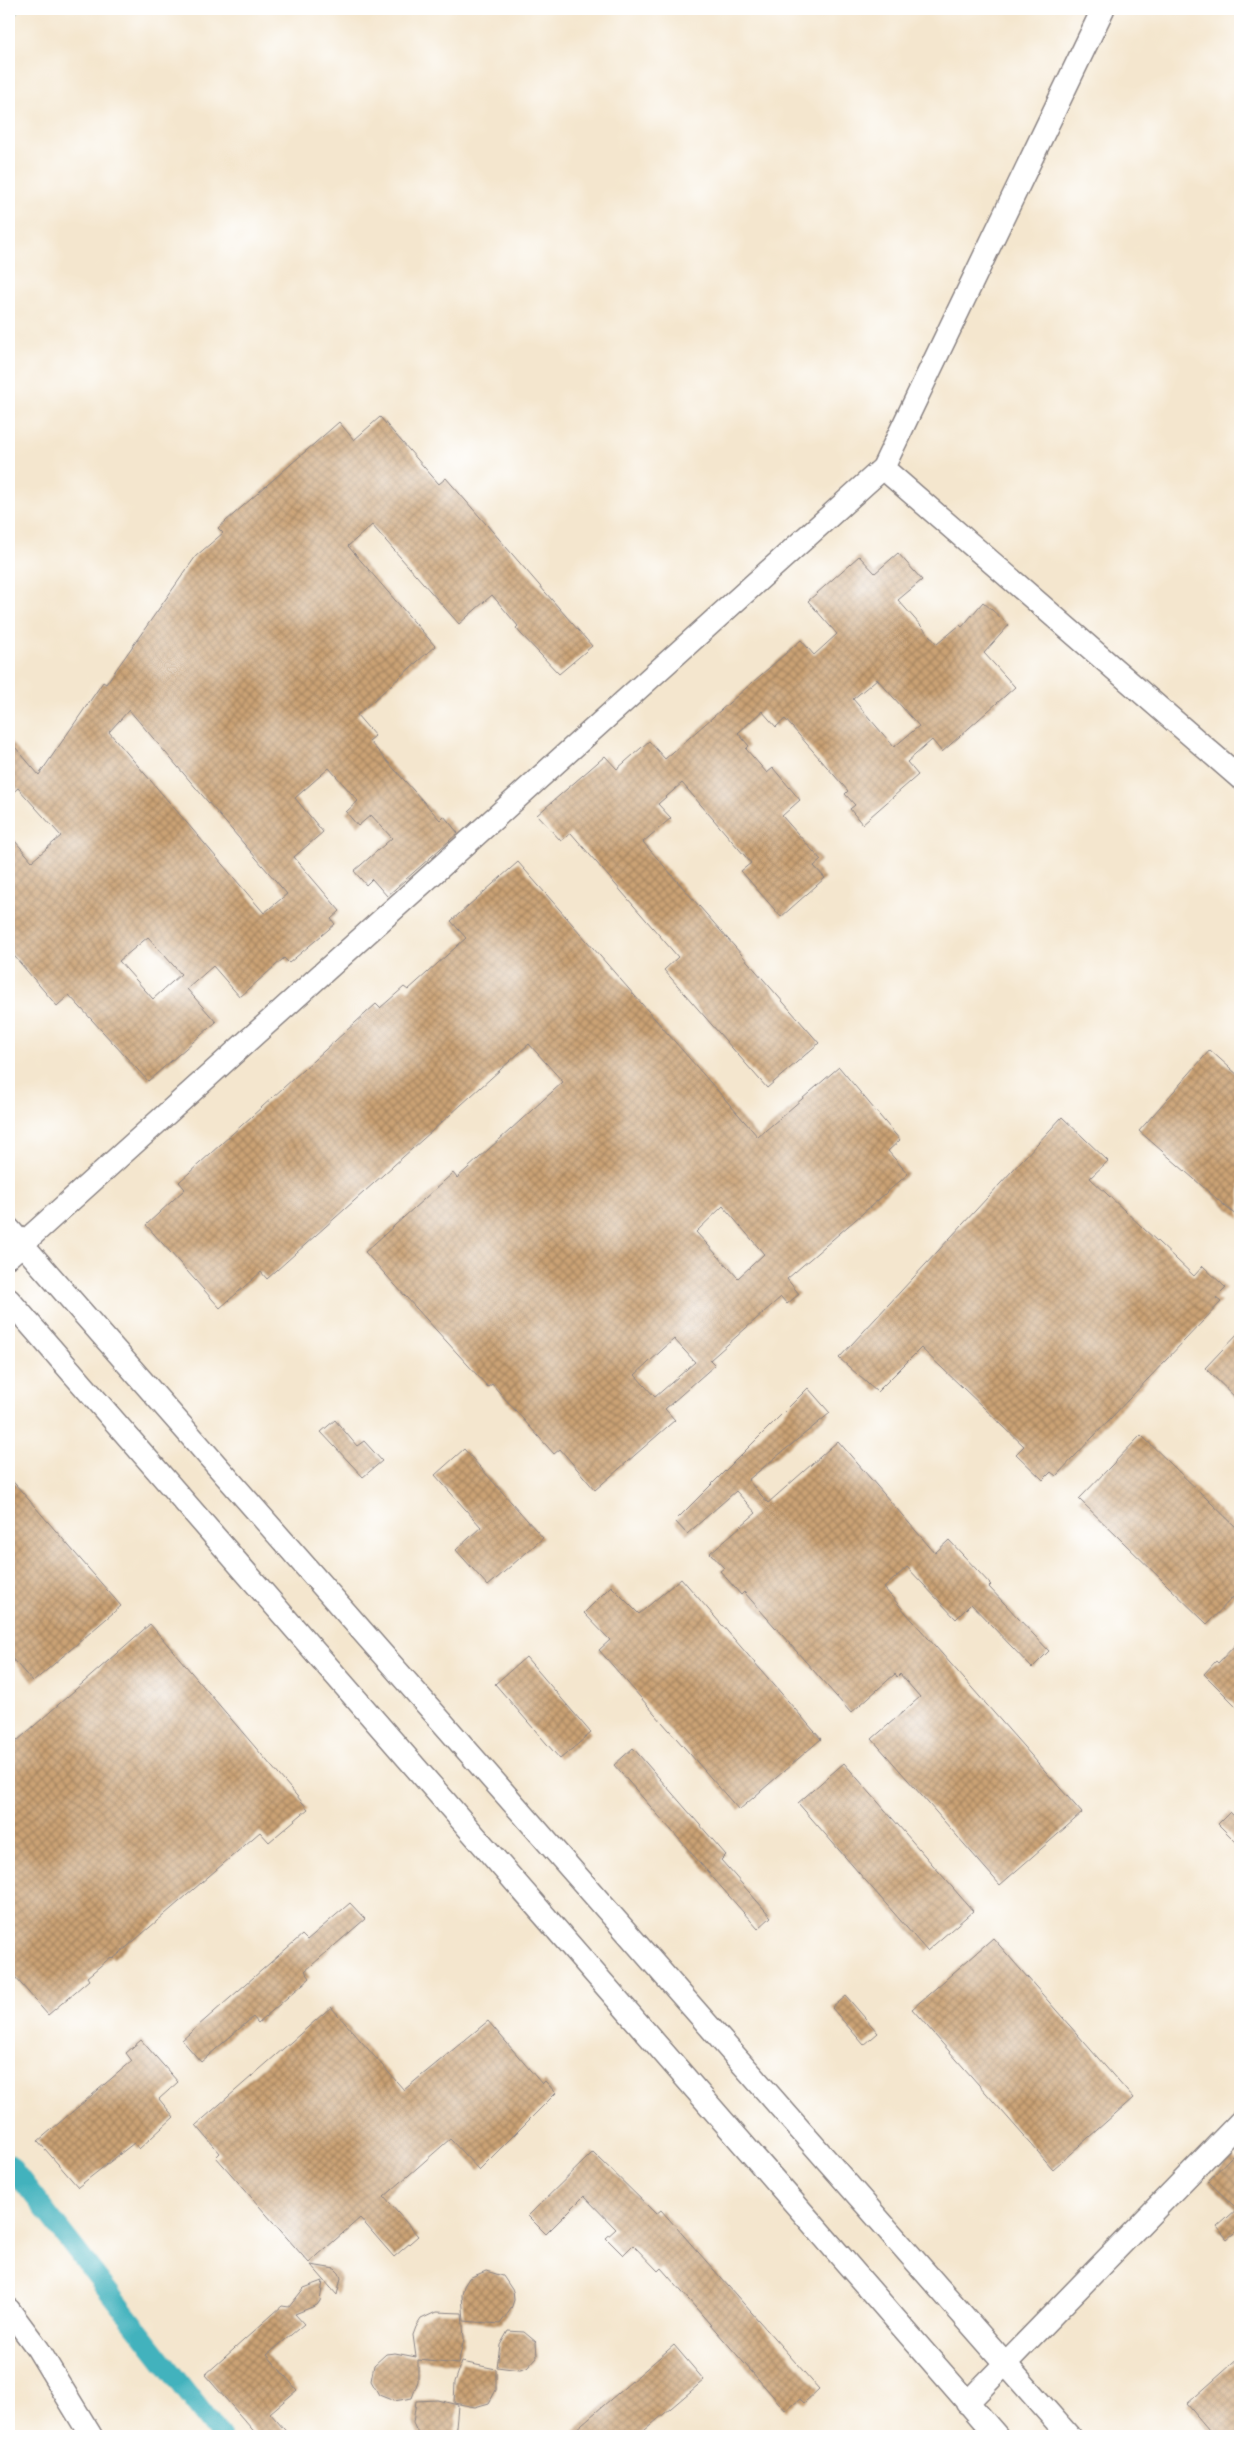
<svg xmlns="http://www.w3.org/2000/svg" width="1249" height="2445" viewBox="0 0 1249 2445" font-family="'Playpen Sans',sans-serif">
<defs>
<pattern id="building-cross-hatch" width="8" height="8" patternUnits="userSpaceOnUse" patternTransform="scale(1.25)"><rect width="8" height="8" fill="#cba275"/><path d="M0 0l8 8M0 8l8-8" fill="none" stroke="#a48461"/></pattern>
</defs>
<rect width="100%" height="100%" fill="#fff"/>
<filter id="ink" filterUnits="userSpaceOnUse"><feTurbulence type="fractalNoise" baseFrequency=".02" numOctaves="2"/><feDisplacementMap in="SourceGraphic" scale="10" xChannelSelector="R" yChannelSelector="G"/><feConvolveMatrix kernelMatrix="1 2 1 2 8 2 1 2 1" color-interpolation-filters="sRGB"/></filter>
<filter id="wash" filterUnits="userSpaceOnUse"><feTurbulence type="fractalNoise" baseFrequency=".0096" numOctaves="4" result="noise"/><feDisplacementMap in="SourceGraphic" scale="20" xChannelSelector="R" yChannelSelector="G"/><feGaussianBlur stdDeviation="1.12" result="paint"/><feColorMatrix in="noise" values="0 0 0 0 0 0 0 0 0 0 0 0 0 0 0 0 0 1.4 0 .05"/><feComposite in="paint" operator="in"/></filter>
<g filter="url(#wash)">
<rect width="100%" height="100%" fill="#f4e6ce"/>
<g fill="none" stroke-linecap="round" stroke-linejoin="round">
<path stroke="#43b2bd" stroke-width="5.5" d="M9,21L17,9"/>
<path stroke="#43b2bd" stroke-width="20" d="M9,2164L221,2436"/>
</g>
<g id="blocks">
<path fill="url(#building-cross-hatch)" fill-rule="evenodd" d="M380,417L439,484L446,478L592,646L559,674L521,634L516,628L518,626L492,595L459,624L372,525L348,546L435,646L357,715L375,736L369,741L440,820L444,816L458,833L387,896L372,879L366,885L354,871L392,838L371,815L358,826L346,812L358,801L329,768L295,798L323,832L294,857L340,911L331,919L335,924L289,963L284,958L240,997L213,966L187,989L216,1022L148,1081L69,995L57,1006L9,950V834L32,861L61,836L18,788L9,796V740L39,775L103,682L106,684L196,556L223,533L218,528L339,422L354,440ZM129,710L287,894L264,913L109,732ZM148,937L181,974L153,999L119,961Z
M898,553L922,580L898,600L937,644L960,625L962,627L983,602L1009,625L984,653L1015,687L942,752L932,740L907,762L918,775L862,824L850,809L855,805L845,794L848,791L785,719L776,727L762,711L738,733L749,746L746,749L767,773L773,768L800,800L782,816L821,860L814,866L825,878L781,917L741,871L751,863L682,783L658,804L671,818L643,842L819,1043L767,1088L664,970L678,957L571,833L561,841L537,815L605,756L617,769L649,741L665,759L801,640L814,655L837,634L808,601L859,556L875,573ZM877,679L919,726L894,747L853,699Z
M518,862L758,1137L839,1067L900,1140L888,1151L908,1174L787,1279L799,1294L787,1304L781,1297L710,1360L715,1365L665,1409L675,1420L595,1490L560,1449L554,1454L492,1384L488,1387L365,1252L453,1173L457,1178L563,1082L529,1044L267,1279L261,1272L220,1308L146,1225L185,1189L179,1182L376,1004L380,1008L404,987L408,990L466,938L451,921ZM723,1206L764,1254L738,1278L696,1232ZM674,1339L695,1362L655,1397L635,1375Z
M1210,1050L1240,1077V1219L1139,1131Z
M1062,1117L1108,1161L1090,1178L1194,1276L1203,1266L1226,1288L1216,1298L1221,1302L1056,1476L1051,1472L1043,1480L1016,1454L1024,1446L921,1348L877,1392L839,1358Z
M1240,1331V1402L1205,1368Z
M808,1388L830,1413L748,1480L768,1503L838,1441L935,1553L949,1540L991,1585L989,1587L1049,1651L1032,1668L971,1604L956,1619L907,1567L884,1588L1082,1813L1000,1885L872,1739L920,1697L900,1674L897,1677L895,1674L851,1713L744,1592L741,1595L720,1571L724,1568L710,1553L756,1513L736,1491L687,1534L675,1521Z
M335,1420L357,1446L364,1441L382,1461L363,1477L321,1432Z
M1141,1435L1240,1531V1590L1207,1624L1079,1499Z
M464,1449L543,1538L488,1586L456,1550L481,1527L435,1475Z
M9,1477L121,1606L33,1682L9,1655Z
M681,1578L821,1739L739,1810L599,1650L610,1640L584,1613L611,1586L639,1614Z
M150,1624L308,1809L269,1842L260,1832L113,1959L111,1957L87,1977L89,1980L48,2015L9,1970V1748Z
M1240,1640V1710L1204,1674L1216,1661L1218,1663Z
M526,1657L591,1733L560,1759L495,1684Z
M633,1748L726,1855L721,1860L771,1917L758,1929L614,1765Z
M844,1763L973,1911L927,1951L798,1803Z
M1230,1812L1240,1822V1846L1218,1824Z
M350,1903L365,1919L305,1971L310,1978L258,2023L253,2017L201,2062L182,2040L302,1935L307,1940Z
M993,1938L1133,2098L1053,2169L912,2009Z
M846,1996L878,2033L864,2045L832,2008Z
M331,2007L404,2090L488,2021L542,2084L545,2081L556,2093L479,2170L450,2139L384,2197L418,2236L394,2257L360,2218L309,2263L216,2157L220,2153L196,2125Z
M141,2040L178,2082L159,2099L174,2117L139,2149L134,2143L78,2187L38,2141L132,2061L126,2053Z
M593,2152L656,2214L661,2210L819,2389L804,2403L800,2399L786,2411L661,2268L658,2271L633,2245L623,2255L606,2238L616,2229L584,2196L546,2234L528,2216Z
M1232,2156L1240,2164V2228L1227,2239L1217,2227L1237,2209L1208,2181Z
M311,2265L335,2269L339,2273L341,2278L337,2295Z
M486,2271L503,2276L513,2291L514,2300L511,2309L500,2324L464,2321L462,2295L464,2286L469,2278Z
M323,2281L320,2301L317,2305L295,2314L304,2324L267,2355L297,2390L270,2413L290,2436H258L205,2375L282,2306L289,2307L304,2288Z
M436,2312L462,2313L464,2339L458,2364L418,2360V2381L412,2398L394,2401L379,2395L371,2381L374,2365L386,2354L395,2353L416,2357L413,2335L416,2327L421,2319Z
M508,2331L524,2332L536,2342L537,2357L527,2368L520,2370L497,2367L500,2345Z
M674,2345L704,2380L638,2436H568Z
M1240,2357V2436H1214L1187,2404Z
M462,2362L496,2369V2390L489,2403L475,2407L454,2403L455,2382Z
M437,2400L458,2405L456,2427L452,2436H419L413,2423L416,2401Z"/>
</g>
</g>
<g filter="url(#ink)">
<use href="#blocks" fill-opacity="0" stroke="#8b8484" stroke-width="1"/>
<g fill="none" stroke-linecap="round" stroke-linejoin="round">
<defs>
<path id="minor" d="M883,468L1103,9
M9,1229L1069,2436
M9,1256L883,468L1240,778
M9,1300L997,2436
M9,2310L38,2349L91,2436
M967,2403L1240,2122"/>
</defs>
<use href="#minor" stroke="#8b8484" stroke-width="25"/>
<use href="#minor" stroke="#fff" stroke-width="22"/>
</g>
</g>
<rect width="1249" height="2445" fill="none" stroke="#fff" stroke-width="30"/>
</svg>
